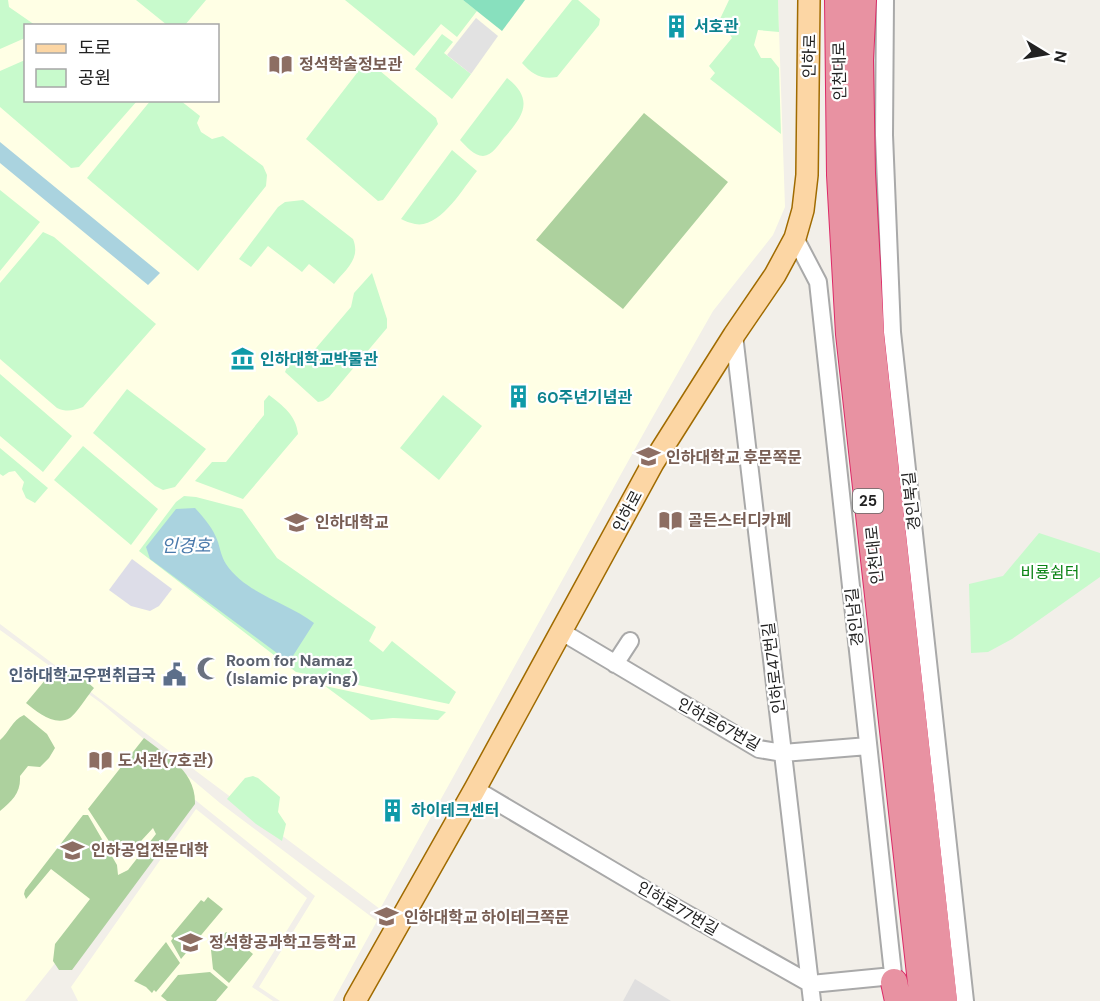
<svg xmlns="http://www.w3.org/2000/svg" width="1100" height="1001" viewBox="0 0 1100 1001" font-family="'DM Sans','Noto Sans KR',sans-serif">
<rect width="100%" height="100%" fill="#f2efe9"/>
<path fill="#e0dfdf" d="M635,979L671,1001H623Z"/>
<path fill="#ffffe5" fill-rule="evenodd" d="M0,0H778L785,207L773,235L713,311L651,420L380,909L0,624ZM26,26H218V100H26Z
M0,630L101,703L220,803L377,921L333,1001H280L259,987L315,896L189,795L25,1001H0Z
M196,809L307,898L252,987L273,1001H78L71,987Z"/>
<path fill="#add19e" d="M644,113L728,182L623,309L536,240Z
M56,667L74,670L94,688C88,695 77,713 70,718C55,727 37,712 26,703Z
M24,715L47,734L55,748L49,758L40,767L28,766L20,776C21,793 12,801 0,811V740C9,733 12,720 24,715Z
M144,738C167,756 196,771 195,804L72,970H59L53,961L55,944L90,899L51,869L26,899L24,894L25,890L83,815H88L117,865L118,875L128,870L156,834L153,828L129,854L123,857L118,855L88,809Z
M208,897L223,909L181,959L171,941L173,938L171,936L201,900L204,902Z
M226,932L253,954L229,983L213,969L211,950Z
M166,942L180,963L156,992L154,990L152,993L146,987L134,981Z
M210,972L228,987L216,1001H167L161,996L178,975Z"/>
<path fill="#c8facc" d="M0,0H8L9,7L35,25L26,26L25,38L0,49Z
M136,0H206L185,25H167Z
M345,0H463L477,11L457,37L441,24L414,56Z
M572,0H578L600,19L599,25L557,77C541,80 532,74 522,63Z
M729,0H778L779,32L758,30L754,45L761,58H771L779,68L781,134L710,79L715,73L709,66L732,38L720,19Z
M442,34L453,42L444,53L471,74L452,99L415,69Z
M25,60L26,100L137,101L79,167L71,168L0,107V71Z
M367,60L436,118L438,124L383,200L378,201L306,139Z
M507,78C535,100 523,116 504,138C498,145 493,155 483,156C474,156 466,146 460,140Z
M151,100L181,101L200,116L197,123L201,132L212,139L223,136L263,166L267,175L266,186L198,271L87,178Z
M452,150L477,171C463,188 440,229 415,224C410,223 405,221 401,219Z
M0,190L40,222L0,271Z
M303,200L353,239C361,259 346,269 334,284L309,264L302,272L268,246L251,267L239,259L278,207L285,202Z
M43,232L54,237L156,324L83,407C73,411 66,412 57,408L0,359V283Z
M372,273L387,319V328L329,397L323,401L318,402L285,372L288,365L305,361L351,307L354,293Z
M0,374L72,436L43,472L0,436Z
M127,389L206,449L175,487L163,490L155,486L93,433Z
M269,395C283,406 296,415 298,434L243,499L195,481L212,462H226L264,415V401Z
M443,395L482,426L439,480L400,448Z
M83,446L158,509L131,545L54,480Z
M0,448L48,488L35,503L26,498L22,489L24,482L15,471L9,472L3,476L0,474Z
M184,496L196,497L242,509L277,558L376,627L369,641L383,652L392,641L456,692L449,704L296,672L139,551L176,502Z
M1039,533L1100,553V577L1012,639L988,652L971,653L969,584L1003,576Z
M325,686L446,712L438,720L393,718L371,720Z
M253,776L258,778L280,797L278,812L286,824L282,841L256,824L227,799L245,778Z"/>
<path fill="#88e0be" d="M463,0H525L502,31Z"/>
<path fill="#e2e2e2" d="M476,18L498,36L471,74L447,55Z"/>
<path fill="#dddde8" d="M132,559L172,589L159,606L150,611L131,606L109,590Z"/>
<path fill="#aad3df" d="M0,142L160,273L148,285L0,163Z
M195,508C205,519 213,528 218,542C220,549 222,558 226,564C246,594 287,602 314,623L289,662L150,559L146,547L176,509Z"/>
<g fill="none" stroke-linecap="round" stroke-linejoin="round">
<defs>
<path id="minor" d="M885,0L884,135L892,332L965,1001
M795,238L818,282L895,992
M734,335L812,1001
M562,632L759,749L783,753L868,746
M615,664L630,641
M475,789L671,905L811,984L893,976"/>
<path id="major" d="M355,1001L475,789L653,463L734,335L775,275L795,238L803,210L807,175L809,0"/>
<path id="highway" d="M838,0L840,175L849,334L923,1001
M863,0L860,60L862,173L871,336L944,1001
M894,982L898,1001"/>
</defs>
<use href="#minor" stroke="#a9a9a9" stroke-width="20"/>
<use href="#major" stroke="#a06b00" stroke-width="24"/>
<use href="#highway" stroke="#dc2a67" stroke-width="28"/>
<use href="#minor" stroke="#fff" stroke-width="16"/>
<use href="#major" stroke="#fcd6a4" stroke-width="21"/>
<use href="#highway" stroke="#e892a2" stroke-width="26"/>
</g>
<defs>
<symbol id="building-bare" viewBox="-9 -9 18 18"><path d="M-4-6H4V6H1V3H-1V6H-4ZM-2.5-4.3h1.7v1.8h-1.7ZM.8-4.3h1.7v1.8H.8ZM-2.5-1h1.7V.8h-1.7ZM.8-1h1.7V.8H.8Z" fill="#0f9aa8" stroke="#fff" stroke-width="2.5" paint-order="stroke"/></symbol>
<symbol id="library-bare" viewBox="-9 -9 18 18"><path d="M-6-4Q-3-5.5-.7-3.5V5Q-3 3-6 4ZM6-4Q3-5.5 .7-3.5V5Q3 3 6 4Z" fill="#8d6e63" stroke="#fff" stroke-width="2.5" paint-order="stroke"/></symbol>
<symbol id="museum-bare" viewBox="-9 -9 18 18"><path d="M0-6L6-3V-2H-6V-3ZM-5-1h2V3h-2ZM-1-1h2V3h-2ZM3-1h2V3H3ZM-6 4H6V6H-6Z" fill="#0f9aa8" stroke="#fff" stroke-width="2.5" paint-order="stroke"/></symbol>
<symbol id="university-bare" viewBox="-9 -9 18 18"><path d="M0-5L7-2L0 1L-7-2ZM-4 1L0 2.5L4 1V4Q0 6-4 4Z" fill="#8d6e63" stroke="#fff" stroke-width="2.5" paint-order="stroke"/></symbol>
<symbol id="mosque-bare" viewBox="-9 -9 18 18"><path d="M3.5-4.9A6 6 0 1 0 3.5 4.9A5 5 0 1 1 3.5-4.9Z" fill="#6b7280" stroke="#fff" stroke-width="2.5" paint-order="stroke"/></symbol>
<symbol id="civic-bare" viewBox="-9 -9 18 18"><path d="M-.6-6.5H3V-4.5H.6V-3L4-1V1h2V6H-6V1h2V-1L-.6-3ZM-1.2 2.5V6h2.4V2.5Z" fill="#5c6f8a" stroke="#fff" stroke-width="2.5" paint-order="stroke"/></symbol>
<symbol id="school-bare" viewBox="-9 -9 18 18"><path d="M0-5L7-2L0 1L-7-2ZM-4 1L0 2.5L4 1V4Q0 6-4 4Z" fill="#8d6e63" stroke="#fff" stroke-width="2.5" paint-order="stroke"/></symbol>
</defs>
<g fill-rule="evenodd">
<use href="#building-bare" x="660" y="10" width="33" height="33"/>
<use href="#library-bare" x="264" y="48" width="33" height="33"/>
<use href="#museum-bare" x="226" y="342" width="33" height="33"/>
<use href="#building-bare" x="502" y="380" width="33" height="33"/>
<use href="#university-bare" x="632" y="440" width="33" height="33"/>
<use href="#library-bare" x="654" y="504" width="33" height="33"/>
<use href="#university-bare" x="280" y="506" width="33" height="33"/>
<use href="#mosque-bare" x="192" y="652" width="33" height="33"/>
<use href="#civic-bare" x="158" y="658" width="33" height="33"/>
<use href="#library-bare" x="84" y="744" width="33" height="33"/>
<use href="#building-bare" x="376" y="794" width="33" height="33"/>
<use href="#university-bare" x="56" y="834" width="33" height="33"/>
<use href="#university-bare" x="370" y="900" width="33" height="33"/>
<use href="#school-bare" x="174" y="926" width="33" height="33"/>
</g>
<g text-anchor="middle" stroke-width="4.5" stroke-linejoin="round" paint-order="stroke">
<rect fill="#fff" stroke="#646464" stroke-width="1.5" x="853" y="489" width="30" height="24" rx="4.5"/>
<g font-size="15" font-weight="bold" fill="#222">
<text x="868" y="506">25</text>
</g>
<g font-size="16" font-weight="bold" fill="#0d838f" stroke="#fff" text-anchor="start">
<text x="694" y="32">서호관</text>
<text x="260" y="365">인하대학교박물관</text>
<text x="537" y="403">60주년기념관</text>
<text x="411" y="816">하이테크센터</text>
</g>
<g font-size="16" fill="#222" stroke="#fff">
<text transform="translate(809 56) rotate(-89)" y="6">인하로</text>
<text transform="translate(839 71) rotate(-91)" y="6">인천대로</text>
<text transform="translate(911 501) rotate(-96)" y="6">경인북길</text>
<text transform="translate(627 511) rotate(-62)" y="6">인하로</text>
<text transform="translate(874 555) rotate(-96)" y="6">인천대로</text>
<text transform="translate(854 617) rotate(-96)" y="6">경인남길</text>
<text transform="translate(773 668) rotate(-97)" y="6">인하로47번길</text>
<text transform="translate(719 724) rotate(29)" y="6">인하로67번길</text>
<text transform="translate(678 908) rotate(30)" y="6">인하로77번길</text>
</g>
<g font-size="16" font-weight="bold" fill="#785e54" stroke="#fff" text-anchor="start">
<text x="299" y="70">정석학술정보관</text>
<text x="666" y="463">인하대학교 후문쪽문</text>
<text x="688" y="526">골든스터디카페</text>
<text x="315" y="528">인하대학교</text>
<text x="118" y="766">도서관(7호관)</text>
<text x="91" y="856">인하공업전문대학</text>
<text x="404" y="923">인하대학교 하이테크쪽문</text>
<text x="209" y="948">정석항공과학고등학교</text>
</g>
<g font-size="16" fill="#0c8416" stroke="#fff">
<text x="1050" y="578">비룡쉼터</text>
</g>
<g font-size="16" font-weight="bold" fill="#5b616d" stroke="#fff" text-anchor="start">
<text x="226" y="666">Room for Namaz<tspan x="226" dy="18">(Islamic praying)</tspan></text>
</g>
<g font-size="16" font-weight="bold" fill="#4e5e75" stroke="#fff" text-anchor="end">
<text x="156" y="681">인하대학교우편취급국</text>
</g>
<g font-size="18" font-style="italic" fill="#4a7aab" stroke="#fff">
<text x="186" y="552">인경호</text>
</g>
</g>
<rect x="24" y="24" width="195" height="78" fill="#ffffff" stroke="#a7a7a7" stroke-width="1.5"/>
<rect x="36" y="44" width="30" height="9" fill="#fcd6a4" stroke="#a7a7a7" stroke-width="1.5"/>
<text x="78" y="54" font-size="18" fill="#222222">도로</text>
<rect x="36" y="69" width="30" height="18" fill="#c8facc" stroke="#a7a7a7" stroke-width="1.5"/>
<text x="78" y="84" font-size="18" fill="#222222">공원</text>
<g transform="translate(1046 54) rotate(101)" stroke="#ffffff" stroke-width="4.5" paint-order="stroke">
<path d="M0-4.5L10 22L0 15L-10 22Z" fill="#222222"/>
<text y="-9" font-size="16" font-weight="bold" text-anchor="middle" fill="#222222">N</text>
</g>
</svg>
